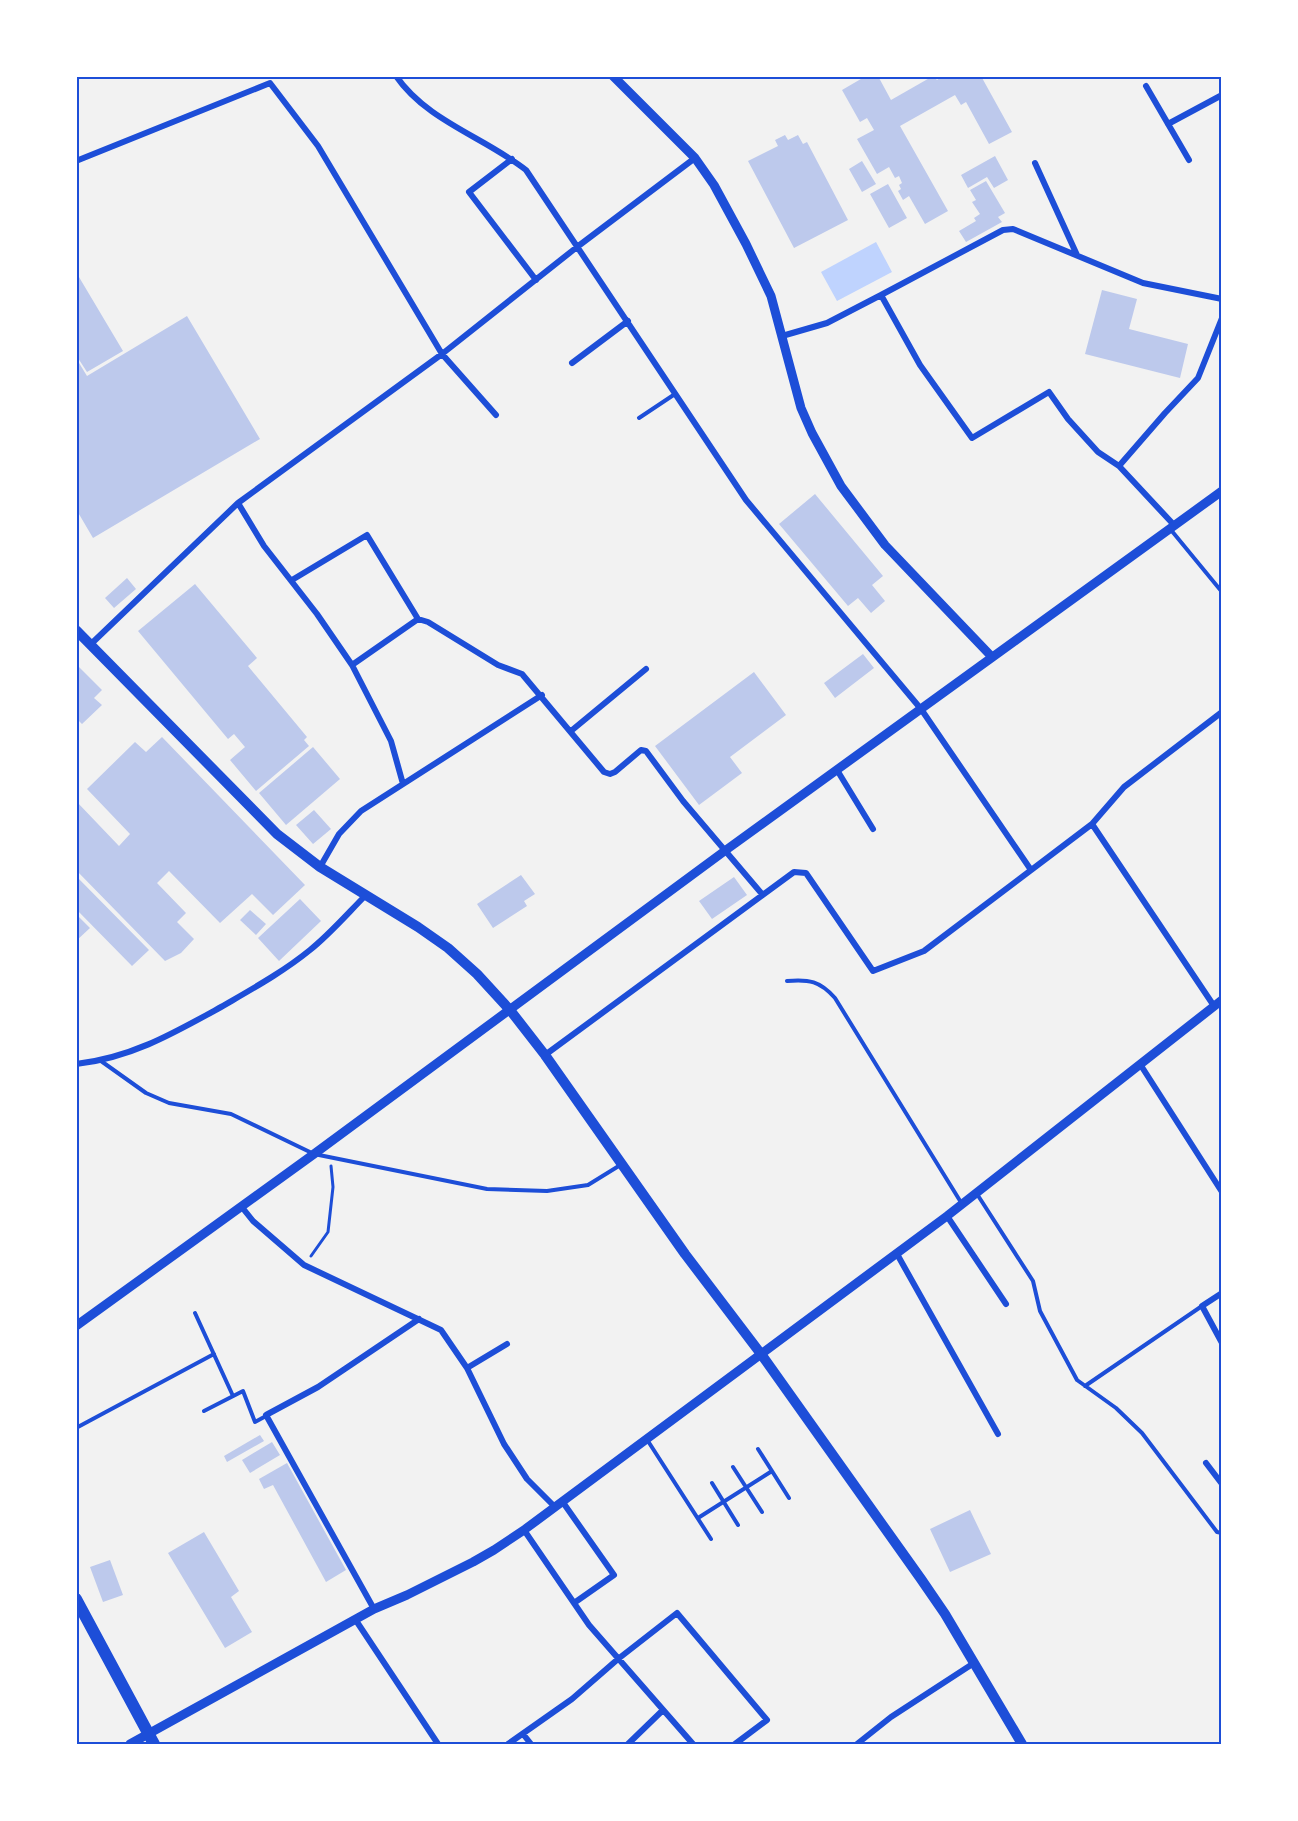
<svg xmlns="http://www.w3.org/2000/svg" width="1298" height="1821" viewBox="0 0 1298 1821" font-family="'Source Sans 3',sans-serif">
<rect width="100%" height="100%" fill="#f2f2f2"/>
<path fill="#bfd3fe" d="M876,242L892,272L837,301L821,272Z"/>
<path fill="#bdc9ec" d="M866,76H878L891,100L933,76L937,80L943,76H981L1012,132L989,144L966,102L961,105L955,95L900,126L948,211L925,224L909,196L903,200L898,191L901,189L899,185L902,183L899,176L895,178L889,167L877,174L857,139L874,130L867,118L860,122L842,90Z
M785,135L788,140L798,135L803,144L807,142L848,220L794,248L748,161L778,146L775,140Z
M995,156L1008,180L994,188L987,177L968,188L961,175Z
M862,161L876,184L862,192L849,169Z
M986,181L1005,213L998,217L1002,222L966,242L959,231L976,221L974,218L980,214L972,202L976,200L970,190Z
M888,184L907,218L889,228L870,194Z
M76,272L123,351L87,372L76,355Z
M1102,290L1137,299L1129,329L1188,344L1180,378L1085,354Z
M187,316L260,439L93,538L76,509V358L87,376Z
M815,494L883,576L872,585L885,601L871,613L858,598L848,606L779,524Z
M127,578L136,589L114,608L105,598Z
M195,584L257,658L248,666L307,737L304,740L309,746L256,791L230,760L245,747L234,734L228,739L138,631Z
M863,654L874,668L835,698L824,683Z
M76,664L102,690L94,698L102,705L82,724L76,718Z
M754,672L786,715L730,757L742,773L699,805L655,746Z
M162,737L305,885L273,915L252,894L220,923L169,871L157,883L186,913L177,922L194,939L181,953L165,961L76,870V801L119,846L130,834L87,789L135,742L146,752Z
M313,747L340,779L286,825L259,793Z
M314,810L331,829L313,844L296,825Z
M521,875L535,894L524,901L527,906L493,928L477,904Z
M76,876L149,950L132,966L76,909Z
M734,877L747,895L712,919L699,901Z
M300,899L321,921L279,961L258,938Z
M250,910L266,924L256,935L240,920Z
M76,914L90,928L76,941Z
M260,1435L264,1441L227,1462L224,1456Z
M272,1442L280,1455L250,1473L242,1460Z
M287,1463L346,1570L326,1582L273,1485L264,1489L259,1479Z
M970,1510L991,1554L950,1572L930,1529Z
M204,1532L239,1591L231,1597L252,1632L225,1648L168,1553Z
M110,1560L123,1595L103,1602L90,1567Z"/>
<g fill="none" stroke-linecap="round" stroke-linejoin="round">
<path stroke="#1d4ed8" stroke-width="3" d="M311,1256L328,1232L333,1187L331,1166"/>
<path stroke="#1d4ed8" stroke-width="4" d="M639,418L675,394
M1171,530L1222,592
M787,981C809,979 820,981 835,998L962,1204
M101,1061L146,1093L169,1103L231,1114L314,1154L487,1189L547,1191L588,1185L622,1164
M977,1194L1033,1281L1040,1311L1077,1380L1116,1408L1142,1433L1217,1532L1222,1533
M195,1313L233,1396
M1085,1386L1202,1306
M204,1411L243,1391L255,1422L266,1416
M76,1428L214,1354
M646,1438L711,1539
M758,1449L789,1498
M733,1467L762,1512
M712,1483L738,1525
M698,1518L772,1471"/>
<path stroke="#1d4ed8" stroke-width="6" d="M396,76C427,121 484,137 526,170L746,500L921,709L1031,870
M1146,86L1189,160
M1168,124L1222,95
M512,159L469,192L536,280
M76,161L270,83L318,146L442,354L496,415
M1035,163L1077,255
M881,295L1003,230L1013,229L1143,283L1222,299
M782,336L827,323L881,295L920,365L972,438L1049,392L1068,419L1098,452L1119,466L1174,525
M572,363L628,321
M1119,466L1165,413L1198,378L1222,318
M238,503L264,546L317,614L352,665L391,741L403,784
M292,580L367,535L418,619L428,622L498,665L522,674L604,772L610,774L615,772L641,750L646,751L683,801L762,894
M91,644L238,503L442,354L577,247L695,158
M352,665L418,619
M571,731L646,669
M837,770L873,829
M1092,824L1214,1006
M320,867L339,834L361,811L542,695
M545,1055L794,872L806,873L873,971L924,951L1092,824L1124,787L1222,712
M76,1064C131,1058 174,1033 221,1007C252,989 283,972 310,950C330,934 348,913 366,895
M1140,1064L1222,1192
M241,1206L253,1221L304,1265L441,1330L467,1368L504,1444L527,1479L555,1507
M947,1216L1006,1304
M897,1254L998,1434
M1222,1293L1202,1306L1222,1343
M467,1368L507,1344
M1206,1463L1222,1484
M562,1501L614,1575L574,1603
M524,1530L589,1625L693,1744
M374,1609L266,1415L318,1387L419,1319
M355,1619L438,1744
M523,1734L531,1744
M508,1744L572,1699L618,1659L677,1613L767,1720L735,1744
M628,1744L662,1711
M857,1744L891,1717L974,1663"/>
<path stroke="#1d4ed8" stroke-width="9" d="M613,76L695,158L714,185L746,244L771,296L801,408L812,433L841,486L885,545L992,657
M76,1326L314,1154L726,850L1222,491
M130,1744L374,1609L407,1595L473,1562L494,1550L524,1530L947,1216L1222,1000"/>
<path stroke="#1d4ed8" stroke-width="10" d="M76,630L277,834L320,867L418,927L448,948L477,974L510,1010L545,1055L685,1254L761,1354L921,1579L945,1614L1022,1744"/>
<path stroke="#1d4ed8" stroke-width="12" d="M76,1599L154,1744"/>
</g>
<rect width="1298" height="1821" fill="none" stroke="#ffffff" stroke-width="156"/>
<rect x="78" y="78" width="1142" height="1665" fill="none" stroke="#1d4ed8" stroke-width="2"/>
</svg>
